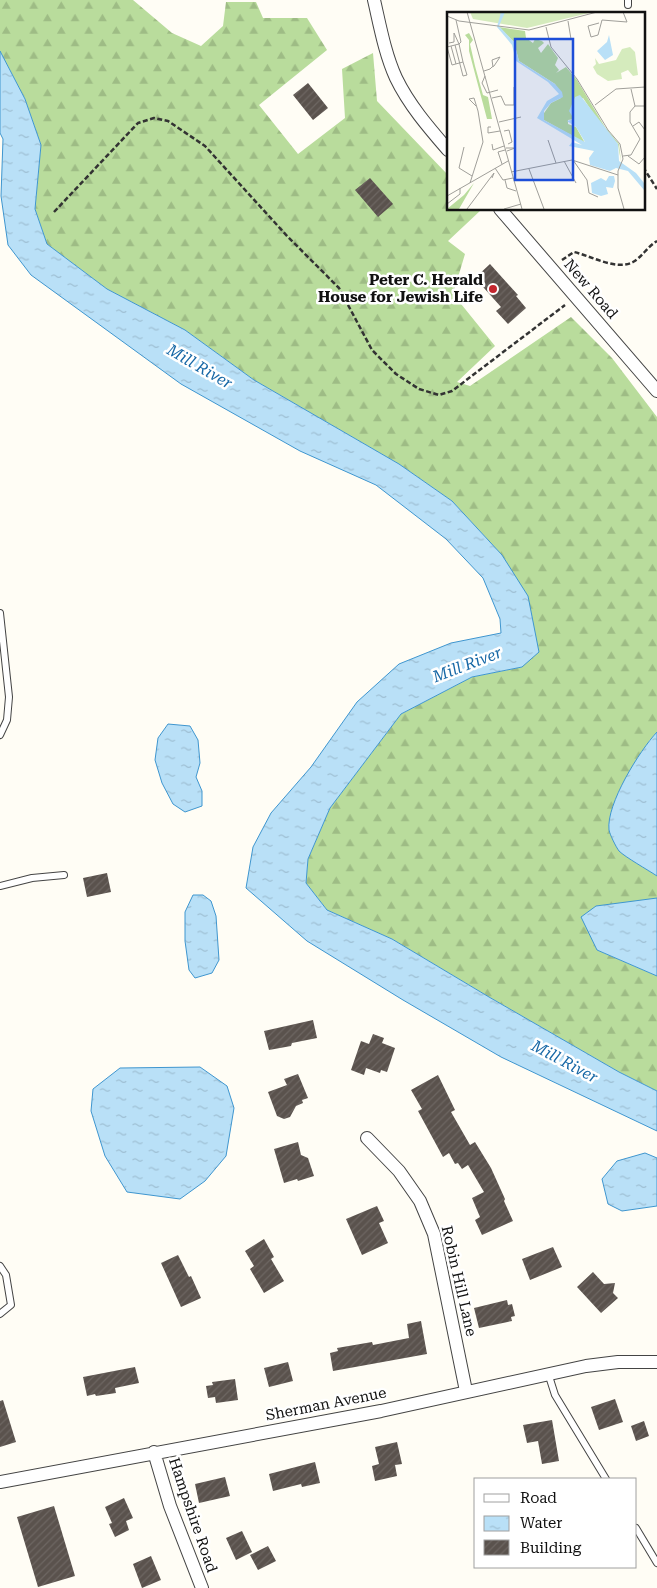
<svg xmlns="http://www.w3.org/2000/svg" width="657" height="1588" viewBox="0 0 657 1588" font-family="'Roboto Serif',serif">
<defs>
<pattern id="forest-firs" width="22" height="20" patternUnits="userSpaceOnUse" patternTransform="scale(1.25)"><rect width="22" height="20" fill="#b9dc9c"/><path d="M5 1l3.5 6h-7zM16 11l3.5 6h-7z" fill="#9ebc85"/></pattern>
<pattern id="water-ripples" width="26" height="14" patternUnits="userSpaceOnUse" patternTransform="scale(1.25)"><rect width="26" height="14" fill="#b9e0f7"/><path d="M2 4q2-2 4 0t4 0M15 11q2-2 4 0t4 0" fill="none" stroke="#9ebfd3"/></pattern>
<pattern id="building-hatch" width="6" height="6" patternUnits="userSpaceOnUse" patternTransform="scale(1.25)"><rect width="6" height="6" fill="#5a524d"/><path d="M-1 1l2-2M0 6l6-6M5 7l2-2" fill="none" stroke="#6d6662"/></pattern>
</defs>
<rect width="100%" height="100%" fill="#fffdf5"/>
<path fill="url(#forest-firs)" d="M0,0H133L172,33L201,46L223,26L226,2H256L263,18H307L327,50L259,105L298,154L345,118L342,69L373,53L377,101L448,175V209L481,210L448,241L465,254L453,294L495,346L457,382L470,386L571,317L612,358L657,417V732L649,741L619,851L657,876V898L597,950L657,976V1091L619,1072L489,997L392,939L327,910L306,883L308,859L330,808L401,714L472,677L522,667L502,555L452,501L399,464L254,380L185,330L107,289L47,244L35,209L41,145L25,99L0,51Z"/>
<path fill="url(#water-ripples)" stroke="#3f96cf" d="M0,51L25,99L41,145L35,209L47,244L107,289L185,330L254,380L399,464L452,501L502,555L528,596L539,652L522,667L472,677L401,714L330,808L308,859L306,883L327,910L392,939L489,997L619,1072L657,1091V1131L501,1057L403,1000L307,941L246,888L253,847L271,813L311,767L357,702L399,664L451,643L501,633L500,619L483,578L446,539L376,485L300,451L181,384L31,275L8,245L1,196L3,139L0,133Z
M168,724L190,726L198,740L200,763L196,777L202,791V806L185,812L173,804L162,783L155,760L158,738Z
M657,732V876C648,870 625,857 619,851C616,847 610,835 609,830C606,804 640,750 657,732Z
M193,895H203L211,901L216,916L219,960L212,973L195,978L189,970L185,941V912Z
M657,898V976L597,950L581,917L596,906Z
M200,1067L227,1086L234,1108L226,1156L205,1181L180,1199L127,1192L105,1156L91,1111L93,1089L120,1068Z
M645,1153L657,1158V1206L622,1211L608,1204L602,1179L617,1161Z"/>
<path fill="url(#building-hatch)" d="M308,83L328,108L313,120L293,95Z
M370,178L393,204L378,217L355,190Z
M490,264L518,295L516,296L526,308L508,324L496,311L501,307L475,278Z
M107,873L111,892L87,897L83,878Z
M313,1020L317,1038L292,1043L291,1046L269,1050L264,1031Z
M373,1034L384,1038L382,1043L395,1048L387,1072L381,1070L380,1073L366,1068L364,1075L351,1070L361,1041L369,1044Z
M298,1074L308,1098L302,1100L303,1103L296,1106L290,1117L284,1119L277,1116L268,1092L287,1085L284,1079Z
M438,1075L455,1110L451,1112L470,1145L475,1142L491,1168L505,1199L504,1201L513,1221L482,1235L475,1220L480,1217L472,1198L484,1192L468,1165L462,1169L458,1163L455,1164L449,1153L443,1157L418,1111L422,1109L411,1090Z
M298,1142L301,1155L308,1158L314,1176L298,1181L297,1179L284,1183L274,1149Z
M377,1206L384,1221L379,1223L388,1243L362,1255L346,1219Z
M264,1239L274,1257L271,1259L284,1281L264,1293L250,1269L254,1266L245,1251Z
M553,1247L562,1267L530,1280L522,1259Z
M178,1255L189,1277L191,1276L201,1298L181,1307L161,1263Z
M593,1272L604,1284L615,1283L613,1293L618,1298L601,1313L577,1287Z
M507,1300L508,1305L512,1304L515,1316L511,1317L512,1321L479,1328L474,1308Z
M421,1321L427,1354L333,1371L330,1353L338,1351L337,1348L372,1342L373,1345L409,1338L407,1324Z
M288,1362L293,1381L269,1387L264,1368Z
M135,1367L139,1383L115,1388L116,1393L96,1396L95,1394L87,1396L83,1377Z
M235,1379L238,1400L216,1403L215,1397L208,1398L206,1386L213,1385L212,1382Z
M615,1399L623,1422L599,1430L591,1407Z
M3,1400L16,1442L0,1447V1401Z
M552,1420L559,1461L542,1464L538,1441L527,1443L523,1425Z
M644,1421L649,1436L636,1441L631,1426Z
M397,1442L402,1464L395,1465L397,1476L375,1481L372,1466L379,1464L375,1447Z
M315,1462L320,1483L302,1487L301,1484L273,1491L269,1474Z
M225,1477L230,1496L199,1503L195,1484Z
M124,1498L133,1518L126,1521L129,1530L115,1537L109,1524L112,1523L105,1507Z
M54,1506L75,1576L38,1587L17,1517Z
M242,1531L252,1552L236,1560L226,1538Z
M268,1546L276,1561L258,1570L250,1555Z
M151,1556L161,1580L142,1588L133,1564Z"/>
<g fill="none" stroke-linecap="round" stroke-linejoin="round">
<defs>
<path id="lane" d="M628,0V5
M0,613L9,697L7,720L0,735
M0,886L32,878L64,875
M0,1266L6,1275L11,1305L0,1314
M548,1373L555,1395L606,1479
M636,1528L657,1563"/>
<path id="street" d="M374,0C380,26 385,54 396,78C409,105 429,128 448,150
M500,209L657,391
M367,1138L399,1171L420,1201L434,1234L466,1391
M154,1452L170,1506L202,1588
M0,1482L381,1411L586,1366L618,1362H657"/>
</defs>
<use href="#lane" stroke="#444" stroke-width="8"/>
<use href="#street" stroke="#444" stroke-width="14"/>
<path stroke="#333" stroke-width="2.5" stroke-dasharray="5 2.5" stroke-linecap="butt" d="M643,167L657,189
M54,212L138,123L154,118L168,121L205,146L288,237L339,288L372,350L396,374L419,389L439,395L452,391L565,305
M562,260L574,252C591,256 617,271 633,262C642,257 648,246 657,241"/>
<use href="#lane" stroke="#fff" stroke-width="6"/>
<use href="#street" stroke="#fff" stroke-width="12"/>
</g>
<circle fill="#c4262e" stroke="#fff" stroke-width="2" cx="493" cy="289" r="5"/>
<g text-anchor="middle" stroke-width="5" stroke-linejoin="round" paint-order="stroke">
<g font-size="15" font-weight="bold" fill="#111" stroke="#fff" text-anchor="end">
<text x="483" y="285">Peter C. Herald<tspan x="483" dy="17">House for Jewish Life</tspan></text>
</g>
<g font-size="15" fill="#111" stroke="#fff">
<text transform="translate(591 289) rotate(49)" y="5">New Road</text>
<text transform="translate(459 1281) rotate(77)" y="5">Robin Hill Lane</text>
<text transform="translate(326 1404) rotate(-11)" y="5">Sherman Avenue</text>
<text transform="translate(193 1515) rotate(71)" y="5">Hampshire Road</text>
</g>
<g font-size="16" font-style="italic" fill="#1768a6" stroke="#fff">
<text transform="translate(200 366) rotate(30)" y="6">Mill River</text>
<text transform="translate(467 664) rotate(-21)" y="6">Mill River</text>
<text transform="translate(565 1061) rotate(28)" y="6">Mill River</text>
</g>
</g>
<g transform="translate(447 12)">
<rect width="198" height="198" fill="#fffdf5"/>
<path d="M183,35L188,40L191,63L186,64L181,58L174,61L175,67L161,69L150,62L146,55L149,52L148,46L152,52L169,48L175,37Z" fill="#d5ebbd"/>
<path d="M52,15L78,19L79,26L86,31L88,27L95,29L97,31L91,36L94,41L101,32L111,46L108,53L112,58L109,61L119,55L130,68L158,115L172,132L174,150L171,132L158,119L136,86L128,89L127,107L121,108V112L129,115L138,131L97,108L95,104L104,91L114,86L108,72L72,49L67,30ZM22,21L26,28L23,32L28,54L36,83L41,85L45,107H40L22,39V28L18,23ZM27,171L12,197H0L17,183Z" fill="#b9dc9c"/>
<path d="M23,0H146L80,16L26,7Z" fill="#d5ebbd"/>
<path d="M54,0H58L52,14L67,30L72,49L108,72L115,80L116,85L104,91L97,99V108L138,130L129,115L120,109L127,107L122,99L128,85L133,83L171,132L172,149L189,161L197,171V178L181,159L169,156L163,159L143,153L142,146L147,139L122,134L125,130L135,133L90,106L100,89L112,82L101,70L69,49L65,33L50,15ZM162,23L166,43L158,48L150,39L160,30ZM162,164H167L168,169L166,176L159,175L161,182L154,184L145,181L144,171L154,166L159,169Z" fill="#b9e0f7"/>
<path fill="none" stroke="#a09f9a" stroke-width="1" d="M20,0L75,197M0,4L12,9L82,18L150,0M121,9L124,27M152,11L141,14L144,25L151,23L155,8L180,10L176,0M99,15L104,35L130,67L161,118L173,132L176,147L171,159V176L177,197M2,31L7,30V21L12,32L14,30L9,8M12,32L16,50L5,53L0,35ZM8,33L16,64L20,63L16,50M4,34L9,52M37,59L43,57L45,55L47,54L53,45L45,48L46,55M38,64L35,71L40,81L51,78M184,77L188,94M45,86L54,84L58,93H67V75M148,93L169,77L198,75M52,110L74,105M186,114L192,110L198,118M44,115H41V121L53,119M57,119L62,118L65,130L61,132M101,128L109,151M45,132L46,138L57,134M17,135L12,156L25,164M59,136H68L60,139M176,144L184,143L193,127L183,110V100L188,94H198M181,144L192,152L198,145M126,148L140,168L142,181L151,185M117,149L129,171M55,152L51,140L58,138M48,156L56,168L66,166M82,157L97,197M64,160L125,148L171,163M58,168L60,176L69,179M23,171L36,130L31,99L27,86L22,87L29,94M0,184L61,149M0,192L13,182V176M20,197L47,161L45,166M57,197L74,192"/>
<path fill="#1d4ed8" fill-opacity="0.15" stroke="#1d4ed8" stroke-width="2.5" d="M68,27H126V168H68Z"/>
<rect width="198" height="198" fill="none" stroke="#111" stroke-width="2.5"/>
</g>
<rect x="474" y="1478" width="162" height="90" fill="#ffffff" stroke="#a0a0a0"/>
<rect x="484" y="1494" width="25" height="8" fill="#ffffff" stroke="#a0a0a0"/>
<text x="520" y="1503" font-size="15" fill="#111111">Road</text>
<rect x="484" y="1516" width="25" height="15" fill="url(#water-ripples)" stroke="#a0a0a0"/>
<text x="520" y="1528" font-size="15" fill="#111111">Water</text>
<rect x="484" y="1540" width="25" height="15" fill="url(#building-hatch)" stroke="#a0a0a0"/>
<text x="520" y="1553" font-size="15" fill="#111111">Building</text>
</svg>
